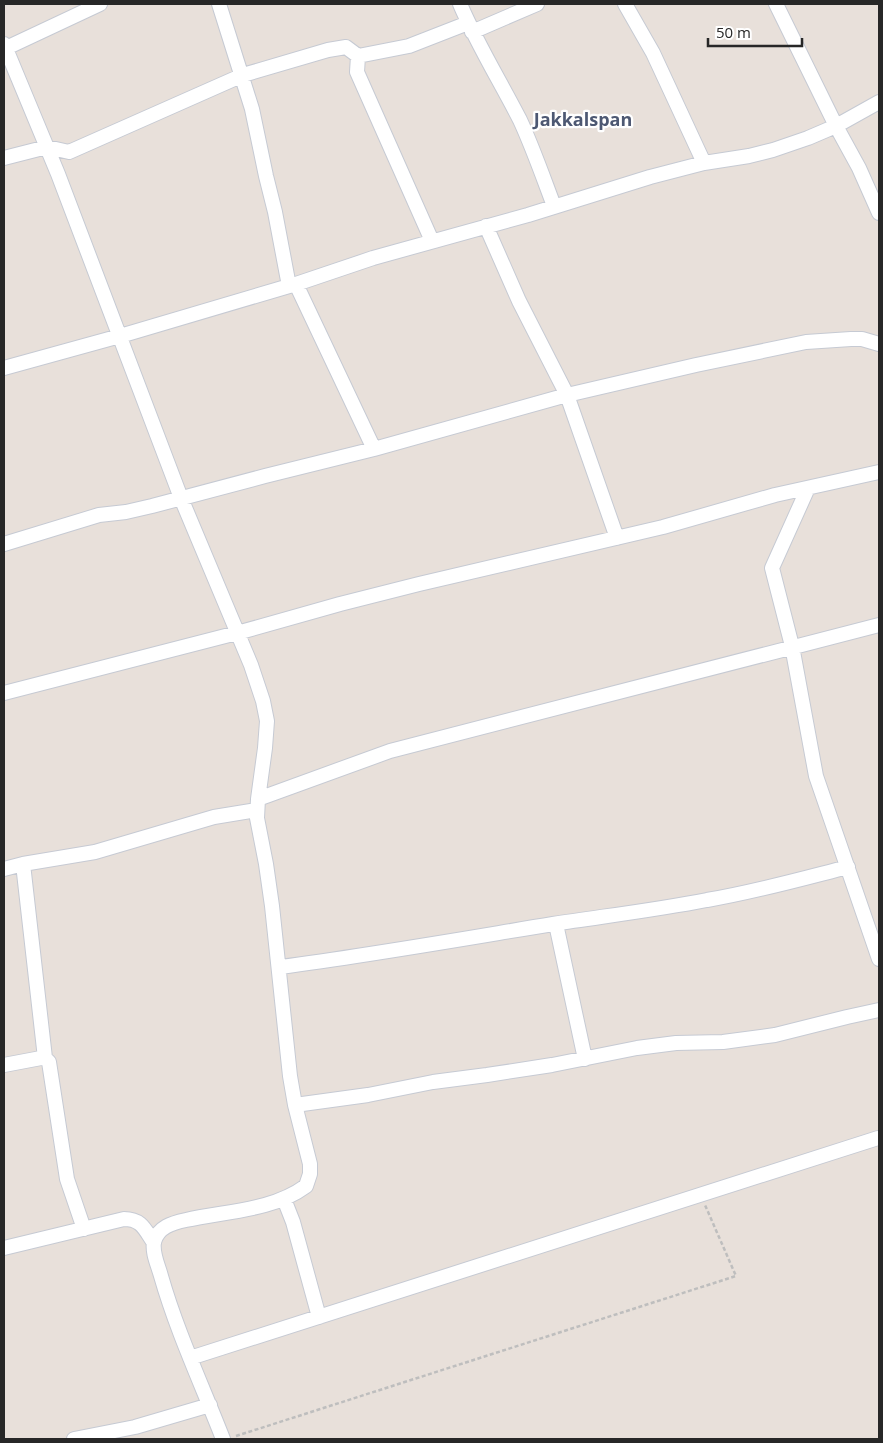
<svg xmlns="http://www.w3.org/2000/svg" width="883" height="1443" viewBox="0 0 883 1443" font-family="'Open Sans',sans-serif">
<rect width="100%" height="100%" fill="#e8e0da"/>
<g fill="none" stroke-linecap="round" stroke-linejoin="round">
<defs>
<path id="street" d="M219,4L252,109L266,176L275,212L289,286
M460,4C477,44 500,81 520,120C533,148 543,177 554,206
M625,4L653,53L704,163
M776,4L836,126L859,168L879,213
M472,32L537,4
M4,44L58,174L181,498L251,665L263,701L267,721L265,748L258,799L257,818L266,864L272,906L290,1076L295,1105L310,1164V1174L306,1186C272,1211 226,1211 186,1220C172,1223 158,1227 154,1242C152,1253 158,1265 161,1276C177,1332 202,1385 223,1439
M4,49L100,4
M358,56L357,72L432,241
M4,158L47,147L69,152L243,75L328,50L346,47L358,56L409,46L468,23
M486,226L519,301L567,395L617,538
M296,284L374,449
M4,368L120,336L296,284L373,258L528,215L650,177L704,163L749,156L773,150L808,138L836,126L879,102
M808,488L772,568L792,646L816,776L879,959
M4,544L99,515L126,512L152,506L265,476L374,449L567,395L696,365L806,342L851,339H862L879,344
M4,693L237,633L340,604L419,584L663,527L775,495L879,472
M258,799L390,751L879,625
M23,864L45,1058
M4,869L23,864L95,852L214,817L257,810
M556,924L585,1059
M280,967C371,955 462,939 553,924C605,916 656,910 707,900C755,892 801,879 848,867
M4,1065L41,1058H45L49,1062L67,1179L84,1229
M295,1105L368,1095L433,1082L487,1075L552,1065L637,1048L676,1043L723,1042L775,1035L847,1017L879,1010
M284,1199L293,1222L319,1317
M4,1248L124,1219C142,1219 145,1230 154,1243
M190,1358L878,1138
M74,1439L135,1427L210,1405"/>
</defs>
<use href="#street" stroke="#c6cad3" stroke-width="16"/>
<path stroke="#bebebe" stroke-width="2.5" stroke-dasharray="4 2.5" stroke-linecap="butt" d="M236,1436L736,1276L705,1205"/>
<use href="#street" stroke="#fff" stroke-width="14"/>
</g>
<g text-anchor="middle" stroke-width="4.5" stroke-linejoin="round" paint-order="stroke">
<g font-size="18" font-weight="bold" fill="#4d5872" stroke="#fff">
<text x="583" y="126">Jakkalspan</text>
</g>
</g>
<rect width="883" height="1443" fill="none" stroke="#272727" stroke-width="10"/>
<path d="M708 38v8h94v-8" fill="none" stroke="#272727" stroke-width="2.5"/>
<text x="716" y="38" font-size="15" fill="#272727" stroke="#ffffff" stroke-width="4" paint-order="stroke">50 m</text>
</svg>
